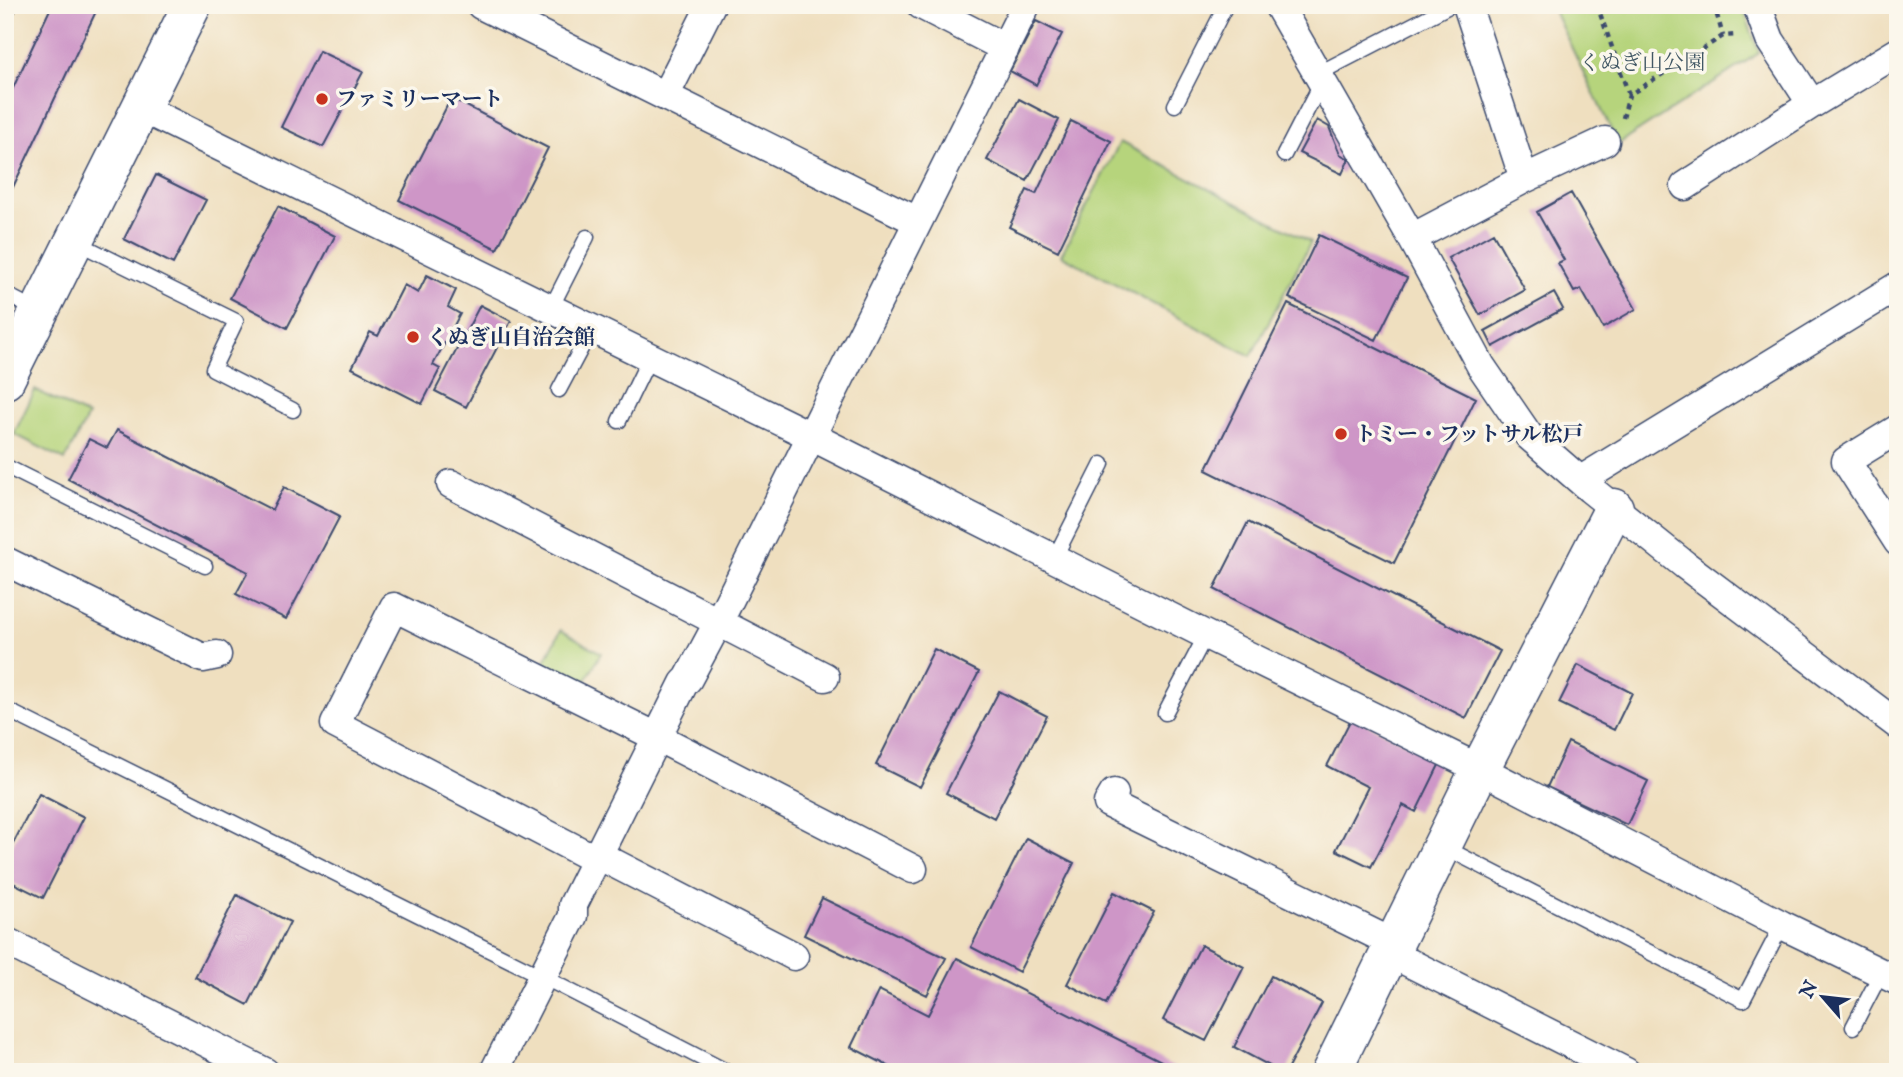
<svg xmlns="http://www.w3.org/2000/svg" width="1903" height="1077" viewBox="0 0 1903 1077" font-family="'IM FELL English','Noto Serif JP',serif">
<rect width="100%" height="100%" fill="#fbf7ec"/>
<filter id="ink" filterUnits="userSpaceOnUse"><feTurbulence type="fractalNoise" baseFrequency=".0143" numOctaves="2"/><feDisplacementMap in="SourceGraphic" scale="14" xChannelSelector="R" yChannelSelector="G"/><feConvolveMatrix kernelMatrix="1 2 1 2 8 2 1 2 1" color-interpolation-filters="sRGB"/></filter>
<filter id="wash" filterUnits="userSpaceOnUse"><feTurbulence type="fractalNoise" baseFrequency=".00686" numOctaves="4" result="noise"/><feDisplacementMap in="SourceGraphic" scale="28" xChannelSelector="R" yChannelSelector="G"/><feGaussianBlur stdDeviation="1.57" result="paint"/><feColorMatrix in="noise" values="0 0 0 0 0 0 0 0 0 0 0 0 0 0 0 0 0 1.4 0 .05"/><feComposite in="paint" operator="in"/></filter>
<g filter="url(#wash)">
<rect width="100%" height="100%" fill="#efdfbf"/>
<path fill="#b6d47b" stroke="#68826c" stroke-width="2" d="M1551,5H1742L1759,53L1618,144Z
M1120,142L1311,242L1251,356L1061,255Z
M35,390L88,416L65,460L14,434Z
M561,630L601,653L583,686L543,665Z"/>
<g id="blocks">
<path fill="#ce96c7" d="M52,5H99L5,204V105Z
M1036,21L1062,34L1036,85L1010,71Z
M319,51L363,72L323,147L281,127Z
M451,98L548,148L497,249L399,200Z
M1019,99L1059,120L1027,181L987,160Z
M1317,120L1329,127L1340,154L1349,159L1342,174L1299,153Z
M1071,121L1111,141L1058,251L1009,227L1027,190L1036,194Z
M156,175L206,200L173,264L124,239Z
M1571,193L1636,309L1603,328L1581,289L1574,292L1558,263L1564,260L1537,212Z
M278,206L335,236L287,328L230,298Z
M1493,233L1525,290L1480,315L1448,258Z
M1319,235L1407,278L1376,340L1289,298Z
M427,275L456,290L448,307L460,314L433,365L440,369L422,404L352,368L370,332L378,336L404,285L418,293Z
M1554,293L1563,309L1493,347L1485,331Z
M1288,304L1476,398L1394,563L1206,470Z
M480,305L511,321L466,407L435,391Z
M117,430L272,510L284,487L340,516L286,619L236,594L248,572L68,479L89,439L107,448Z
M1248,522L1500,651L1466,718L1214,589Z
M934,649L979,672L920,787L876,765Z
M1578,665L1632,693L1614,730L1559,703Z
M999,691L1047,716L994,818L946,793Z
M1352,717L1441,761L1416,812L1403,805L1371,867L1336,850L1368,787L1327,766Z
M1568,742L1648,781L1627,825L1547,787Z
M39,794L84,817L43,898L5,879V859Z
M1026,838L1074,863L1019,972L971,947Z
M1114,892L1154,912L1106,1004L1067,984Z
M237,895L290,922L248,1005L195,977Z
M822,898L946,958L927,995L804,935Z
M1201,945L1244,967L1206,1041L1163,1020Z
M957,958L1183,1072H900L851,1047L879,990L928,1015Z
M1271,976L1322,1003L1286,1072H1281L1234,1047Z"/>
</g>
</g>
<g filter="url(#ink)">
<use href="#blocks" fill-opacity="0" stroke="#3b496d" stroke-width="2"/>
<g fill="none" stroke-linecap="round" stroke-linejoin="round">
<defs>
<path id="lane" d="M5,14L10,5
M1175,105L1226,5
M1284,155L1329,68L1451,5
M76,242L236,321L213,369L293,410
M5,294L38,311
M551,308L587,237
M559,390L592,328
M619,421L650,357
M5,466L205,566
M1054,559L1102,464
M5,709L543,977L728,1072
M1165,713L1206,635
M1444,847L1743,1000L1782,925
M1853,1027L1881,973"/>
<path id="street" d="M481,5L917,221
M921,5L1005,48
M1278,5L1412,238L1481,366L1529,436L1590,489L1685,565L1898,725
M1757,5L1770,40L1812,104
M665,96L711,5
M141,108L811,436L1206,635L1480,769L1782,925L1898,981
M1524,179L1605,141
M1685,186L1812,104L1898,52
M1412,238L1524,179L1467,5
M1898,429L1846,461L1898,542
M1581,480L1898,286
M451,484L825,677
M5,561L203,658L217,655
M1114,793L1108,803L1395,944
M5,941L265,1072
M1390,953L1626,1072
M794,956L598,855L585,854L335,724L394,607L657,737L913,869
M494,1072L573,916V905L684,683L688,679L719,621L1026,5"/>
<path id="secondary" d="M5,380L192,5
M1331,1072L1480,769L1614,508"/>
</defs>
<use href="#lane" stroke="#3b496d" stroke-width="17"/>
<use href="#street" stroke="#3b496d" stroke-width="31"/>
<use href="#secondary" stroke="#3b496d" stroke-width="41"/>
<path stroke="#3b496d" stroke-width="4.5" stroke-dasharray="5 5" stroke-linecap="butt" d="M1597,5L1629,95
M1714,5L1723,36
M1623,118L1629,95L1723,36L1737,35"/>
<use href="#lane" stroke="#fff" stroke-width="14"/>
<use href="#street" stroke="#fff" stroke-width="28"/>
<use href="#secondary" stroke="#fff" stroke-width="38"/>
</g>
</g>
<g fill="#c8321e" stroke="#fbf7ec" stroke-width="2.5">
<circle cx="322" cy="99" r="7"/>
<circle cx="413" cy="337" r="7"/>
<circle cx="1341" cy="434" r="7"/>
</g>
<g text-anchor="middle" stroke-width="7" stroke-linejoin="round" paint-order="stroke">
<g font-size="21" fill="#425865" stroke="#fbf7ec">
<text x="1642" y="69">くぬぎ山公園</text>
</g>
<g font-size="21" font-weight="bold" fill="#1b2f5e" stroke="#fbf7ec" text-anchor="start">
<text x="336" y="106">ファミリーマート</text>
<text x="427" y="344">くぬぎ山自治会館</text>
<text x="1355" y="441">トミー・フットサル松戸</text>
</g>
</g>
<rect width="1903" height="1077" fill="none" stroke="#fbf7ec" stroke-width="28"/>
<g transform="translate(1823 997) rotate(298)" stroke="#fbf7ec" stroke-width="5" paint-order="stroke">
<path d="M0-5L12 26L0 18L-12 26Z" fill="#1b2f5e"/>
<text y="-10" font-size="19" font-weight="bold" text-anchor="middle" fill="#1b2f5e">N</text>
</g>
</svg>
